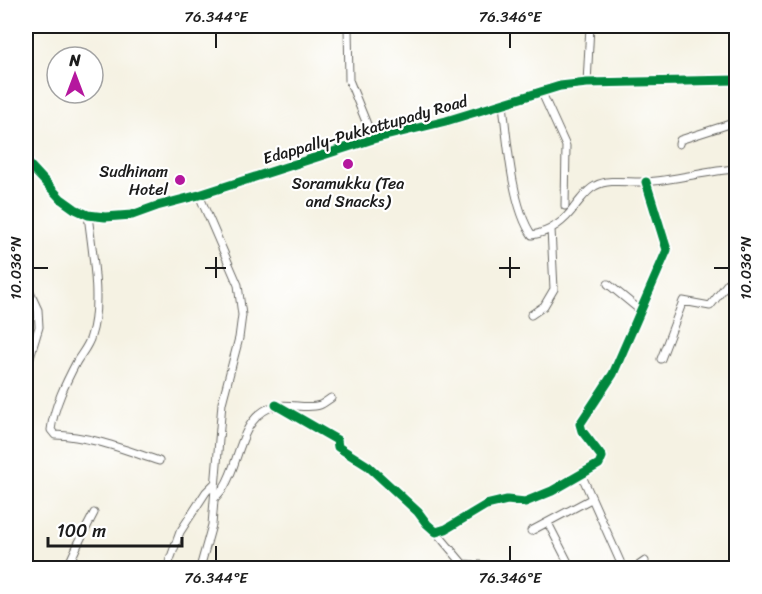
<svg xmlns="http://www.w3.org/2000/svg" width="762" height="594" viewBox="0 0 762 594" font-family="Sriracha,sans-serif">
<rect width="100%" height="100%" fill="#fff"/>
<filter id="ink" filterUnits="userSpaceOnUse"><feTurbulence type="fractalNoise" baseFrequency=".0167" numOctaves="2"/><feDisplacementMap in="SourceGraphic" scale="12" xChannelSelector="R" yChannelSelector="G"/><feConvolveMatrix kernelMatrix="1 2 1 2 8 2 1 2 1" color-interpolation-filters="sRGB"/></filter>
<filter id="wash" filterUnits="userSpaceOnUse"><feTurbulence type="fractalNoise" baseFrequency=".008" numOctaves="4" result="noise"/><feDisplacementMap in="SourceGraphic" scale="24" xChannelSelector="R" yChannelSelector="G"/><feGaussianBlur stdDeviation="1.35" result="paint"/><feColorMatrix in="noise" values="0 0 0 0 0 0 0 0 0 0 0 0 0 0 0 0 0 1.4 0 .05"/><feComposite in="paint" operator="in"/></filter>
<g filter="url(#wash)">
<rect width="100%" height="100%" fill="#f5f2e3"/>
<g fill="none" stroke-linecap="round" stroke-linejoin="round">
<path stroke="#41b0bc" stroke-width="3" d="M27,26L28,27L29,26
M196,26L211,28"/>
</g>
</g>
<g filter="url(#ink)">
<g fill="none" stroke-linecap="round" stroke-linejoin="round">
<defs>
<path id="street" d="M348,26L349,80L373,139
M587,83L590,26
M542,93L566,146L565,206
M503,104C507,139 512,208 532,235C551,232 565,221 576,205C582,198 587,190 595,186C610,178 629,183 645,182C676,180 706,171 736,169
M679,144L680,140L736,122
M199,195L238,285L242,315L239,338L222,403L212,525L200,568
M88,215C92,250 102,304 91,336C89,345 82,353 77,361C66,382 54,406 51,430L55,435C91,436 125,450 159,461
M26,284L38,310L39,327L26,370
M608,284L641,311
M531,315L544,306L554,289L551,229
M661,359L683,301L710,306L736,273
M276,405L337,440L338,447L368,466L418,512L427,524L436,532L446,529L486,505L507,500L525,502L552,491L599,464L602,457L582,431L580,424L613,374L667,250L646,182
M582,476L623,568
M215,498C218,494 222,491 224,487C240,462 239,422 269,408C286,401 305,410 320,405C323,404 328,400 331,398
M548,523L571,568
M531,531L591,499
M436,532L463,564L497,566
M67,568L79,542L94,513
M167,568L180,532L206,492L215,483
M635,568L645,561"/>
<path id="secondary" d="M26,161L61,199L75,209L88,215L105,217L132,215L157,206L199,195L373,139L446,121L560,86L587,83L736,80"/>
</defs>
<use href="#street" stroke="#686762" stroke-width="9"/>
<use href="#secondary" stroke="#686762" stroke-width="11"/>
<use href="#street" stroke="#fff" stroke-width="7"/>
<use href="#secondary" stroke="#ffe4c6" stroke-width="9"/>
<defs>
<path id="cycleway" d="M26,161L61,199L75,209L88,215L105,217L132,215L157,206L199,195L373,139L446,121L560,86L587,83L736,80
M276,405L337,440L338,447L368,466L418,512L427,524L436,532L446,529L486,505L507,500L525,502L552,491L599,464L602,457L582,431L580,424L613,374L667,250L646,182"/>
</defs>
<use href="#cycleway" stroke="#fff" stroke-width="13"/>
<use href="#cycleway" stroke="#00873e" stroke-width="9"/>
</g>
</g>
<path fill="none" stroke="#1c1c1c" stroke-width="2" d="M216,33V48M510,33V48M216,257V278M510,257V278M33,268H48M205,268H226M499,268H520M714,268H729M216,546V561M510,546V561"/>
<g fill="#b5179e" stroke="#fff" stroke-width="2">
<circle cx="348" cy="164" r="6"/>
<circle cx="180" cy="180" r="6"/>
</g>
<g text-anchor="middle" stroke-width="4.5" stroke-linejoin="round" paint-order="stroke">
<g font-size="16" fill="#1c1c1c" stroke="#fff">
<text transform="translate(365 129) rotate(-16)" y="6">Edappally-Pukkattupady Road</text>
</g>
<g font-size="16" fill="#1c1c1c" stroke="#fff" text-anchor="end">
<text x="168" y="177">Sudhinam<tspan x="168" dy="18">Hotel</tspan></text>
<text x="348" y="189" text-anchor="middle">Soramukku (Tea<tspan x="348" dy="18">and Snacks)</tspan></text>
</g>
</g>
<rect width="762" height="594" fill="none" stroke="#fff" stroke-width="66"/>
<g transform="translate(75 75)"><circle r="28" fill="#ffffff" stroke="#a4a4a4" stroke-width="1.5"/>
<path d="M0-4.5L10 22L0 15L-10 22Z" fill="#b5179e"/>
<text y="-9" font-size="16" font-weight="bold" text-anchor="middle" fill="#1c1c1c">N</text>
</g>
<path d="M48 537v9h134v-9" fill="none" stroke="#1c1c1c" stroke-width="3"/>
<text x="57" y="537" font-size="18" fill="#1c1c1c" stroke="#ffffff" stroke-width="4.5" paint-order="stroke">100 m</text>
<rect x="33" y="33" width="696" height="528" fill="none" stroke="#1c1c1c" stroke-width="2"/>
<g font-size="15" text-anchor="middle" fill="#1c1c1c">
<text x="216" y="22">76.344°E</text>
<text x="510" y="22">76.346°E</text>
<text transform="translate(16 268) rotate(-90)" y="5">10.036°N</text>
<text transform="translate(746 268) rotate(-90)" y="5">10.036°N</text>
<text x="216" y="583">76.344°E</text>
<text x="510" y="583">76.346°E</text>
</g>
</svg>
